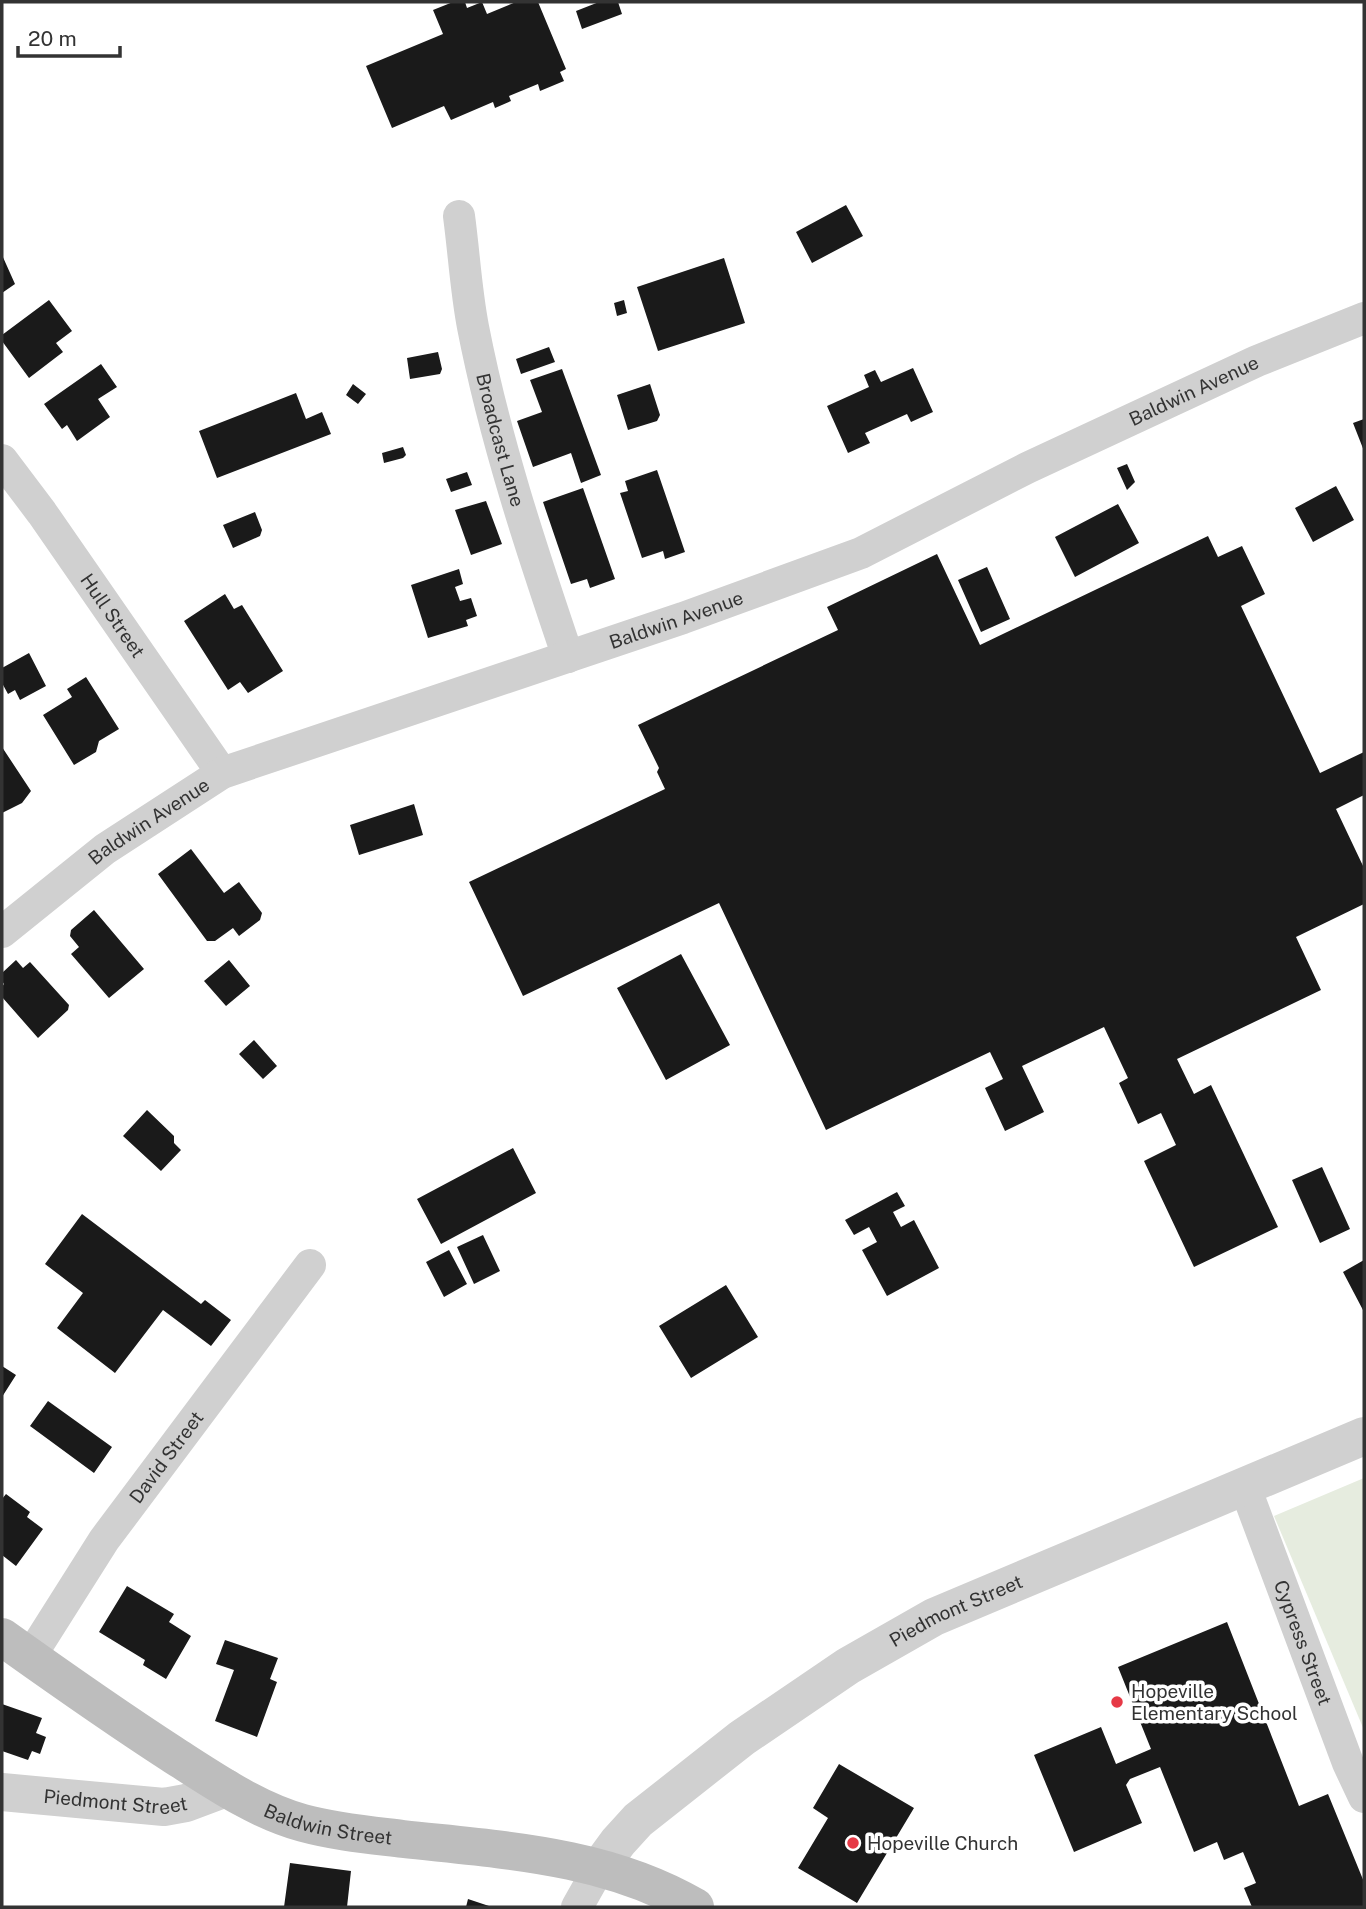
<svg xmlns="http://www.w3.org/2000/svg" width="1366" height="1909" viewBox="0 0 1366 1909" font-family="'Public Sans',sans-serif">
<rect width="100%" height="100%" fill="#fff"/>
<path fill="#e6ecdf" d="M1364,1478V1730L1274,1516Z"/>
<path fill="#1a1a1a" d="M453,2H465L467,8L482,2L487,14L516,2H538L566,69L560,72L564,81L540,91L538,84L509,96L511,101L495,108L493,102L451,120L444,106L392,128L366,66L443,34L433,10Z
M599,2H618L622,14L582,29L576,11Z
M846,205L863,236L812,263L796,232Z
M2,255L15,284L2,293Z
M724,258L745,323L658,351L637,287Z
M49,300L72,331L56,343L63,352L29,378L2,341V335Z
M624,300L627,313L617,316L614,303Z
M549,347L555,362L521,374L516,359Z
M438,352L442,369L440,374L410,379L407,358Z
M101,364L117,387L98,399L110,417L77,441L67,425L62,429L44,404Z
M913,368L933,412L911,422L907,414L865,433L870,443L848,453L827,406L869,387L864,375L875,370L881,382Z
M562,369L601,475L581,483L571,453L533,467L517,421L542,412L530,380Z
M353,384L366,394L358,404L346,395Z
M650,384L660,415L657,421L628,430L617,395Z
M296,393L306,419L322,412L331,434L217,478L199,431Z
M1364,419V451L1353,423Z
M403,447L406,455L403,458L384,463L382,453Z
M1127,464L1135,482L1127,490L1117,468Z
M657,470L685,552L665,559L663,551L642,558L620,493L628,491L625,481Z
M467,472L472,485L451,492L446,479Z
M1336,486L1354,520L1313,542L1295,508Z
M583,488L615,579L590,588L587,579L571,584L543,502Z
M486,501L502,544L471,555L455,510Z
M1118,504L1139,543L1075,577L1055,537Z
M255,512L262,530L260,536L233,548L223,525Z
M1208,536L1218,557L1242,546L1265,594L1241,606L1320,773L1364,752V795L1336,809L1364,868V904L1296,937L1321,990L1177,1059L1194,1094L1211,1085L1278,1227L1194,1267L1144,1161L1176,1145L1161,1113L1138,1124L1119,1083L1128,1078L1104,1027L1022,1066L1044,1112L1005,1131L985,1088L1003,1079L990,1052L826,1130L719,903L523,996L469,882L665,789L657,772L659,768L638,725L838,630L827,607L937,554L980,645Z
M987,567L1010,619L981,632L958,580Z
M459,569L463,584L455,587L460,601L471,598L477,616L466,620L468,626L428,638L411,585Z
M225,594L234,609L242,605L283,671L248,693L240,682L228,690L184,621Z
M29,653L46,686L20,700L15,690L8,694L2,683V668Z
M86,677L119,729L99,741L96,752L74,765L43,715L72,697L67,689Z
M2,747L31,791L22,803L2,813Z
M414,804L423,835L359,855L350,825Z
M191,849L224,893L239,882L262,913L260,920L239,936L233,928L215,941H207L158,874Z
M94,910L144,969L109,998L71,954L79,947L70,936L71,930Z
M681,954L730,1045L666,1080L617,988Z
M16,960L23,968L30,962L69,1005L68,1010L38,1038L2,997V987L4,984L2,981V973Z
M229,960L250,986L226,1006L204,981Z
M254,1040L277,1066L263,1079L239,1054Z
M147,1110L174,1136V1143L181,1150L161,1171L123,1136Z
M513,1148L536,1193L441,1244L417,1199Z
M1322,1167L1350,1229L1320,1243L1292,1180Z
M897,1192L905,1206L893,1212L901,1227L914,1220L939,1268L887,1296L862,1250L877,1242L869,1227L854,1235L845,1220Z
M82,1214L201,1304L205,1300L231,1320L211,1346L163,1310L115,1373L57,1328L83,1293L45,1264Z
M483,1235L500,1271L474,1284L457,1247Z
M449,1250L467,1284L444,1297L426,1262Z
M1364,1260V1312L1343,1272Z
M726,1285L758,1337L691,1378L659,1326Z
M2,1366L16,1375L2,1397Z
M48,1401L112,1447L94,1473L30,1426Z
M6,1494L30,1512L27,1517L43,1529L16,1566L2,1555V1499Z
M127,1586L174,1614L169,1622L191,1636L166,1679L143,1665L145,1660L99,1632Z
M1227,1622L1299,1806L1328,1794L1364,1882V1907H1252L1244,1888L1256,1883L1243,1852L1224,1860L1217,1842L1194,1852L1160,1767L1130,1779L1126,1785L1142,1823L1074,1852L1034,1755L1101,1727L1116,1764L1151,1749L1118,1667Z
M225,1640L278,1658L270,1679L277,1682L257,1737L215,1721L234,1670L216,1664Z
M2,1704L42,1718L36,1733L46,1737L40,1754L32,1751L28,1760L2,1751Z
M839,1764L914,1808L857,1903L798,1868L828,1818L813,1808Z
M290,1863L351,1871L347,1907H284Z
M468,1899L492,1907H466Z"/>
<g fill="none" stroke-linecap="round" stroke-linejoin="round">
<g stroke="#d0d0d0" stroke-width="32">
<path id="s1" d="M459,216C464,253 466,291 473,327C495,440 531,548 568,657"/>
<path id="s2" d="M2,460L42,513L222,773"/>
<path id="s3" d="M2,932L105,849L222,773L683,618L861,553L1027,468L1257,361L1364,318"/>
<path id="s4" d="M1245,1487L1348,1763L1364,1797"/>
<path id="s5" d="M30,1657L104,1540L310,1265"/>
<path d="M577,1907L599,1868"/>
</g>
<g stroke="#d0d0d0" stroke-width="38">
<path id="s6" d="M2,1792L164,1807L186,1803L226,1788"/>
<path id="s7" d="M599,1868L618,1842L638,1820L742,1738L848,1666L934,1617L1364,1436"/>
</g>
<path stroke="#bdbdbd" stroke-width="38" id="s8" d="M2,1637C58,1677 115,1717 172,1754C214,1781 256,1810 303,1823C336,1832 370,1835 403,1839C503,1850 606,1855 695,1907"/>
</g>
<g fill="#e63946" stroke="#fff" stroke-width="2.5">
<circle cx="1117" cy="1702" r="7"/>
<circle cx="853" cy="1843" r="7"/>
</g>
<g text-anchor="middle" stroke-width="7" stroke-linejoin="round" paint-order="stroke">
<g font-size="19" fill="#333" stroke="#fff">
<text dy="7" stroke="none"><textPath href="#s3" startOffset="1318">Baldwin Avenue</textPath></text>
<text dy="7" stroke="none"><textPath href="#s1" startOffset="228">Broadcast Lane</textPath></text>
<text dy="7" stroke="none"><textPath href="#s2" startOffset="191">Hull Street</textPath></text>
<text dy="7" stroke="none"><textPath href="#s3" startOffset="751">Baldwin Avenue</textPath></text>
<text dy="7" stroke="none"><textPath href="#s3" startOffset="184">Baldwin Avenue</textPath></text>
<text dy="7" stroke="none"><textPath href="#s5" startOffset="242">David Street</textPath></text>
<text dy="7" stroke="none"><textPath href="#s7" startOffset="444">Piedmont Street</textPath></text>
<text dy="7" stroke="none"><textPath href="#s4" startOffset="166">Cypress Street</textPath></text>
<text dy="7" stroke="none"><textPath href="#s6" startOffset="114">Piedmont Street</textPath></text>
<text dy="7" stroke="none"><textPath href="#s8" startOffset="380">Baldwin Street</textPath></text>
</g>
<g font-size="19" fill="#333" stroke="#fff" text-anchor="start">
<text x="1131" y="1698">Hopeville<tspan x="1131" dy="22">Elementary School</tspan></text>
<text x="867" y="1850">Hopeville Church</text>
</g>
</g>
<rect width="1366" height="1909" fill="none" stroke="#333333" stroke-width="7"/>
<path d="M18 46v10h102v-10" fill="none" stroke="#333333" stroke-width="3.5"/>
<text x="28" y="46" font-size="21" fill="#333333" stroke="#ffffff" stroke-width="5" paint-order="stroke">20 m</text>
</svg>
